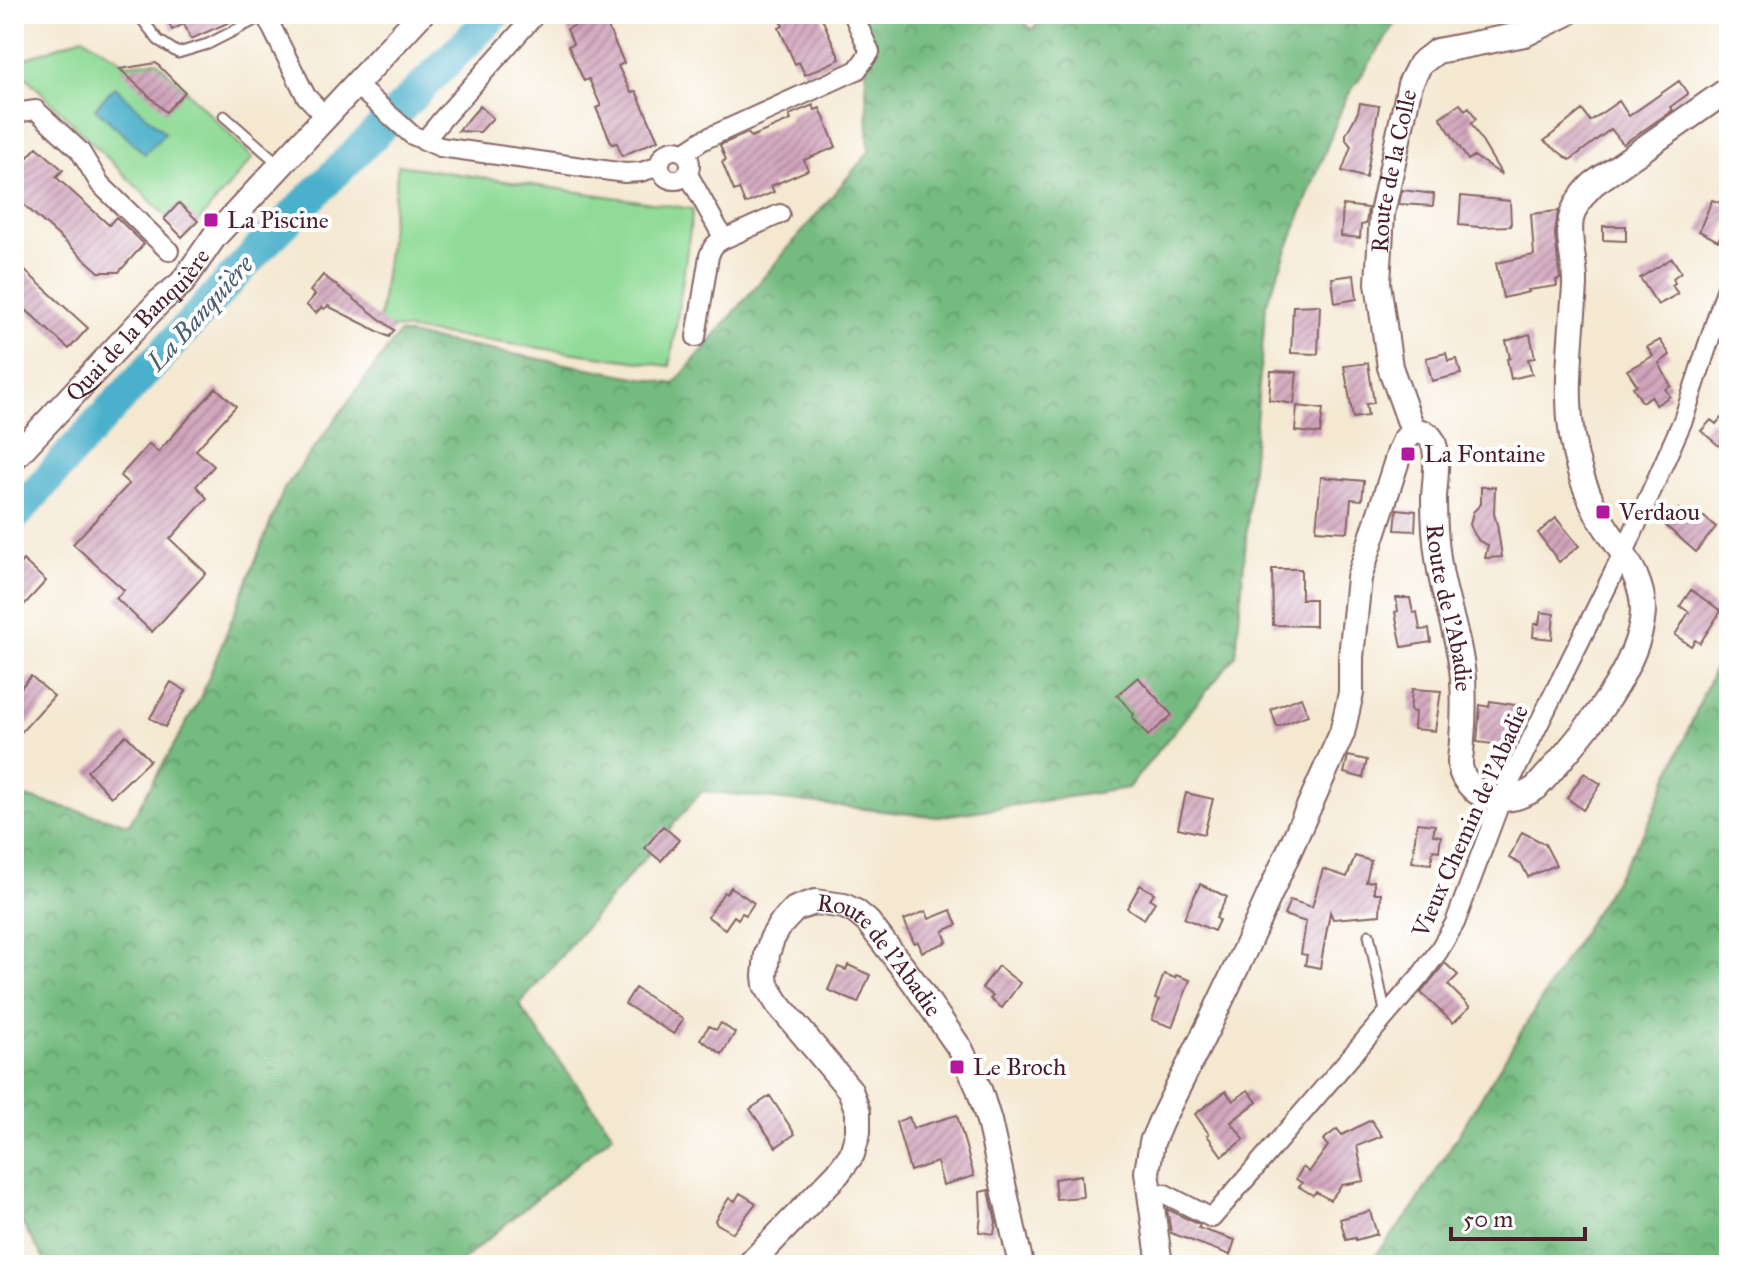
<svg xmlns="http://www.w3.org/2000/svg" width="1743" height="1279" viewBox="0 0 1743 1279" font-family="'IM FELL Great Primer',serif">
<defs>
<pattern id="forest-crowns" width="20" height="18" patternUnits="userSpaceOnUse" patternTransform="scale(2)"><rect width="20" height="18" fill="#74bb80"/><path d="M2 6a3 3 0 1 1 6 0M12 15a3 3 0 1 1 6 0" fill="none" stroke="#619769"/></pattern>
<pattern id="building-hatch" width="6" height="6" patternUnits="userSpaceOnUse" patternTransform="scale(2)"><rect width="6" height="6" fill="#d0a4bb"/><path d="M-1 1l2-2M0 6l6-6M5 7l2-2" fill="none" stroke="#ab8598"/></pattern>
</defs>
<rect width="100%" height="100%" fill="#fff"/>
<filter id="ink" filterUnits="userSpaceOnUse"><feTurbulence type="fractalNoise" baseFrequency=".0125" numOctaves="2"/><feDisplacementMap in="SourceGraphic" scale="16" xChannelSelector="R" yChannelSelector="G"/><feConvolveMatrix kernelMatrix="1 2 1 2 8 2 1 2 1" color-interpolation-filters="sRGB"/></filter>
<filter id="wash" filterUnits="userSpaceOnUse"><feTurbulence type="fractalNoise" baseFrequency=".006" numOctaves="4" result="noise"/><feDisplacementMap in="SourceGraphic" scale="32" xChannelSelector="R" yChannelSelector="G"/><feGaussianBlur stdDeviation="1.8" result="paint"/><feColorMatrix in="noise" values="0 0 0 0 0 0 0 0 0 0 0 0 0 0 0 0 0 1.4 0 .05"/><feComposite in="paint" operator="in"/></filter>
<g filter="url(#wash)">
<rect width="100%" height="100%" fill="#f4e8d1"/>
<path fill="url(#forest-crowns)" stroke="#5f6d56" stroke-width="2" d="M863,14H1020L1031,30L1048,14H1402L1345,100L1266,304L1236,655L1128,788L937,817L702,791L519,1005L613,1134L457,1265H48L14,1211V794L129,824L200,699L284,489L399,333L674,384L869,152Z
M1729,634V1265H1368L1412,1210L1647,827Z"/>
<path fill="#90db97" stroke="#6d7d61" stroke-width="2" d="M83,37L127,64L157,61L253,158L186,236L14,65V63Z
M398,165L693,209L670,366L379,326Z"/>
<path fill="#4cb0cb" stroke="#4b687b" stroke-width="2" d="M115,87L165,133L145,154L95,108Z"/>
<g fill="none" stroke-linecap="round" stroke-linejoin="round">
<path stroke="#4cb0cb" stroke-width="32" d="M14,517L74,449L259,249L495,14"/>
</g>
<g id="blocks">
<path fill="url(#building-hatch)" d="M165,14H248L191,39L184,24L172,30Z
M602,14L624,63L618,66L631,93L636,91L658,140L622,156L617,143L612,144L596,108L601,106L589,79L584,81L568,46L573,44L567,29Z
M778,14H820L840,59L805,75L799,62L795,64L779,28L783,26Z
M156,63L185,92L166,112L120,69Z
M1679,81L1688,94L1670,107L1673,110L1623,144L1611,129L1570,160L1544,141L1582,110L1590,121L1619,101L1629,116Z
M1360,103L1379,106L1366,178L1342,171L1351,146L1346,140V134L1358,112Z
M1460,104L1465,110L1469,107L1476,119L1471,123L1502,175L1474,156L1468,160L1440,117Z
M813,105L815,110L820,108L836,147L804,160L808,170L771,186L774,192L745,204L739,189L734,191L722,162L726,160L720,145L748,133L751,137L791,120L789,115Z
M480,106L493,118L480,132L458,131Z
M37,147L63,170L56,177L109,225L116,217L144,244L119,272H99L14,196V172Z
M1402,190L1434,194L1433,206L1399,204Z
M1461,196L1510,201L1511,226L1479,227L1459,225Z
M1712,200L1729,206V219L1718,241L1699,231Z
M179,203L198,221L182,237L164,219Z
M1343,205L1368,208L1366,224L1361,225L1360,238L1341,236Z
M1558,211L1555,235L1560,279L1556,280L1557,286L1528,290L1529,292L1503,298L1496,263L1534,255L1531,214Z
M1603,226H1626V241L1603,240Z
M1672,258L1681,272L1673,278L1675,283L1672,285L1678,294L1658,305L1640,278Z
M23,269L88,328L69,349L14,299V276Z
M323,275L394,330L389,337L328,306L324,309L322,307L316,313L306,305L315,295L310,291Z
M1354,275L1357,299L1335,303L1332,278Z
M1320,305L1318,354L1291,353L1293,306Z
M1530,334L1535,358L1528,359L1532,374L1511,379L1507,359L1510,358L1506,341Z
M1660,340L1670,355L1659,363L1671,386L1665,389L1670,396L1656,405L1651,396L1642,402L1633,387L1637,385L1627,370L1653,356L1647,347Z
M1446,353L1448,361L1457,359L1461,374L1432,381L1426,358Z
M1368,363L1374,403L1366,404L1368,416L1353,418L1344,366Z
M1271,371L1297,372L1294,404L1269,400Z
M216,388L236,406L196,450L214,466L196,486L207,498L170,539L206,573L152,632L116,598L124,590L73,544L129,484L120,476L149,444L158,452Z
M1297,406L1323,409L1320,434L1295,431Z
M1721,418L1729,425V454L1701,431L1711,420L1716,424Z
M1321,477L1364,481L1362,500L1351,499L1348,532L1316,530Z
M1481,487H1495L1494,514L1497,524L1502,557L1485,558L1488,545L1479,541L1472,530L1470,524L1473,512L1481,504Z
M1397,509L1416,511L1415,531L1395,530Z
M1679,509L1698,524L1704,517L1716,527L1696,552L1666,526Z
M1556,518L1579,546L1559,562L1538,533Z
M23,560L46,581L14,616V571Z
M1272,569H1301V599H1315V626L1273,625Z
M1691,590L1721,611L1700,643L1695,640L1691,646L1675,635L1689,612L1680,606Z
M1396,598H1410L1413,613L1417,612L1420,630L1429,629L1431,642L1402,647L1395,612L1398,611Z
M1541,612L1554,614L1552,639L1533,637L1534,624H1539Z
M31,676L54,696L14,740V695Z
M1138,677L1172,715L1148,736L1132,717L1134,714L1117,695Z
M171,682L186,691L165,727L150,718Z
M1412,689L1441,691L1435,731L1414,729L1415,712L1410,711Z
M1301,697L1308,715L1277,727L1271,709Z
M1490,701L1521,706L1516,742L1514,747L1477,742L1480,705L1489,707Z
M126,735L150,760L111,797L87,771Z
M1348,756L1367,760L1363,778L1344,773Z
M1584,773L1601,784L1583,810L1567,798Z
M1186,793L1213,799L1204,834L1178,828Z
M1417,823L1435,825L1433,835L1441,836L1439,851L1433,850L1431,864L1412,862Z
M663,826L679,840L661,861L645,848Z
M1522,832L1545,844L1556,865L1528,877L1522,865L1509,858Z
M1355,856L1371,861L1366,882L1374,881V893H1381L1380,915L1333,919L1330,912L1320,968L1305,965L1307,955L1301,954L1306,922L1284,915L1290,900L1312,907L1323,869L1347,877Z
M1200,884L1227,897L1216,918L1219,920L1214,931L1184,918Z
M1140,885L1154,893L1150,899L1155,902L1144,919L1127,908Z
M731,887L754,903L746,915L742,913L738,919L734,916L725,929L708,917L724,892L726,894Z
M951,910L957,925L943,931L947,942L922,952L918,942L914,943L904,920L926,911L929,919Z
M1445,963L1458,975L1448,985L1470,1007L1453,1023L1421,993Z
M848,965L870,975L858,1003L828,990L838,967L846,970Z
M998,966L1020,983L1002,1008L990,999L993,996L982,988Z
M1164,974L1175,978L1176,975L1190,980L1172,1027L1152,1020L1159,1000L1155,999Z
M635,988L683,1019L674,1034L625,1004Z
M721,1023L735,1033L722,1054L700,1039L709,1026L716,1030Z
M1248,1090L1257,1102L1231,1122L1244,1139L1222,1156L1207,1135L1209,1134L1195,1114L1226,1091L1233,1101Z
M770,1096L795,1134L776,1147L750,1109Z
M957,1115L974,1176L943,1185L937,1162L910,1171L896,1122L909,1117L913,1128Z
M1371,1120L1382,1136L1357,1146L1364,1181L1342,1185L1330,1200L1316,1192L1313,1195L1299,1187L1302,1183L1296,1179L1303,1167L1309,1172L1328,1146L1323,1140L1337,1129L1342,1135Z
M1081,1175L1083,1197L1056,1199L1054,1179Z
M989,1190L996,1222L994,1234L979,1232L981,1215L980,1192Z
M740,1193L756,1203L733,1233L716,1223L715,1220L729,1198L735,1201Z
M1167,1209L1200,1225L1198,1228L1235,1240L1230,1255L1171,1233Z
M1370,1211L1377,1234L1356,1240L1355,1238L1346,1240L1340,1219Z"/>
</g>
</g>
<g filter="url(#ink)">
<use href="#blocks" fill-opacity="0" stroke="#866565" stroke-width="2"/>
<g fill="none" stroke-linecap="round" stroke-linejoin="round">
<defs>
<path id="service" d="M138,14L158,40L178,53L208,44L265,15
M224,116L279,164
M1369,935L1386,1016"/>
<path id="minor" d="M265,14L306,96L326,117
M356,85L412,135L440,147L625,173L641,172L660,166
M14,113L36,110L80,151L100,184L169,251
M424,141L445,116L536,14
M660 165a15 15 0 1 1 30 0a15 15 0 1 1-30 0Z
M685,152L703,140L857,70L870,52L853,14
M688,174L724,239
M696,337L709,256C712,247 715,243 724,239L780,214
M1149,1191L1165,1194L1212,1218L1421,975L1438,952L1455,923L1501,800L1627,546L1683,420L1729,281"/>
<g id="tertiary">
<path id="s1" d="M1413,431C1425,431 1432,435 1435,448C1438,463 1435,481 1434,497C1434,517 1435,538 1438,558C1443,598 1460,637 1463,678C1464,698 1464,719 1462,739C1462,747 1460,755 1460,763C1460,768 1462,776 1466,780C1483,806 1514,802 1536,788C1575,744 1633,679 1642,621C1649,581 1618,548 1599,517C1592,503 1585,488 1580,472C1561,411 1571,349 1575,286C1576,264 1567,240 1571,219C1574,205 1583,194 1593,184L1729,89"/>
<path id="s2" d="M1413,431L1390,367L1378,283L1382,213L1410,84L1420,64L1437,51L1525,34L1566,14"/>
<path id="s3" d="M14,458L159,302L182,283L214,237L421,14"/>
<path id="s4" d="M749,1265L838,1173L852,1154L858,1132V1112L850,1090L778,1004L766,985L765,976L767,954L772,939L780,925L795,909L815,902L844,906L856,912L868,922L914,982L961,1050L979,1089L989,1121L1021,1265"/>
<path d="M1160,1265L1147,1172L1152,1142L1161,1121L1210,1023L1247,945L1342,733L1351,693V657L1359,578L1400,451L1405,440L1413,431"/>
</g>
</defs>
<use href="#service" stroke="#866565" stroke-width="13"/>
<use href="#minor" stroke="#866565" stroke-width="22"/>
<use href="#tertiary" stroke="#866565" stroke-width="28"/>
<use href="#service" stroke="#fff" stroke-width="9"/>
<use href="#minor" stroke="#fff" stroke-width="18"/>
<use href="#tertiary" stroke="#fff" stroke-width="24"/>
</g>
</g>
<g fill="#b5179e" stroke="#fff" stroke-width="3">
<rect x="203" y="212" width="16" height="16" rx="4"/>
<rect x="1400" y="446" width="16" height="16" rx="4"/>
<rect x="1595" y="504" width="16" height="16" rx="4"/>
<rect x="949" y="1059" width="16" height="16" rx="4"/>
</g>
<g text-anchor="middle" stroke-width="8" stroke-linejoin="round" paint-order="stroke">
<g font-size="24" fill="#4a1f2b" stroke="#fff">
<text dy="8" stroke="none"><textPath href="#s2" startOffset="266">Route de la Colle</textPath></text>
<text dy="8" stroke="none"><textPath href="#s3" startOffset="182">Quai de la Banquière</textPath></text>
<text dy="8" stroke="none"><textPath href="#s1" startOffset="192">Route de l'Abadie</textPath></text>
<text transform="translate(1470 821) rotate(-66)" y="8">Vieux Chemin de l'Abadie</text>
<text dy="8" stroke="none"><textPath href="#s4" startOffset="546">Route de l'Abadie</textPath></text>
</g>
<g font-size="24" fill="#4a1f2b" stroke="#fff" text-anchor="start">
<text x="227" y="228">La Piscine</text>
<text x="1424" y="462">La Fontaine</text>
<text x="1619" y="520">Verdaou</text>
<text x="973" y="1075">Le Broch</text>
</g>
<g font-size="26" font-style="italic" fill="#4b6073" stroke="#fff">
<text transform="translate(200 313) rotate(-48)" y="9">La Banquière</text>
</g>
</g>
<rect width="1743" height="1279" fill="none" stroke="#fff" stroke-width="48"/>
<path d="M1451 1227v12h134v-12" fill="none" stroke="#4a1f2b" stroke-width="4"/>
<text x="1463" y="1227" font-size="24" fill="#4a1f2b" stroke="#ffffff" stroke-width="6" paint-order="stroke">50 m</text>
</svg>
